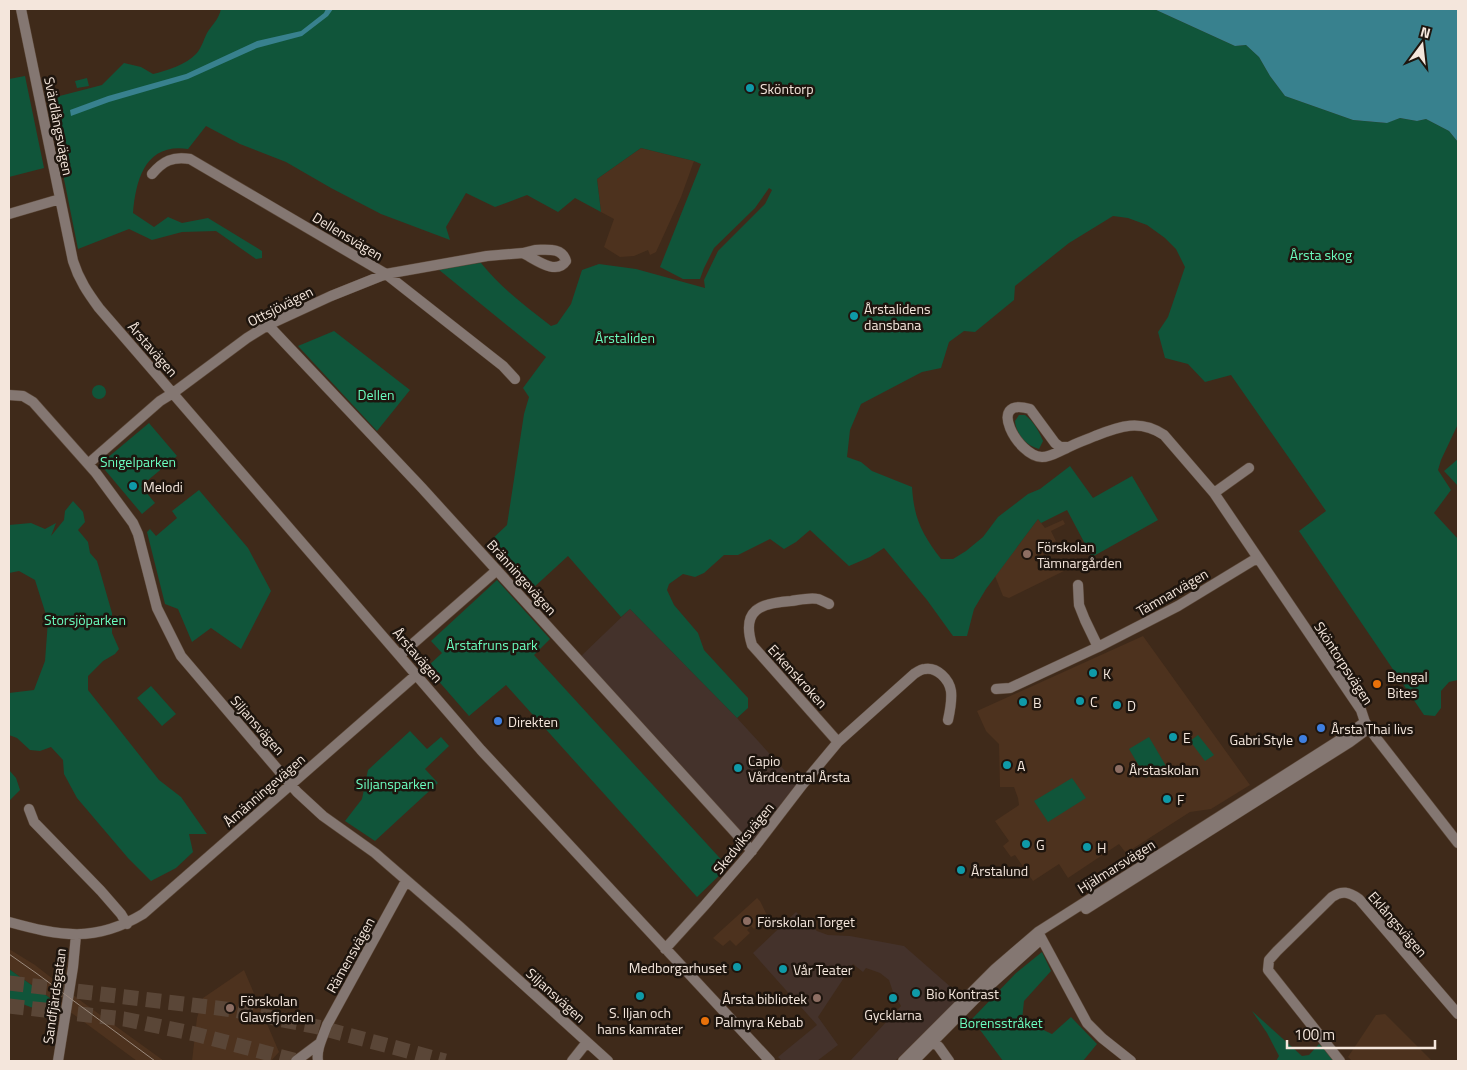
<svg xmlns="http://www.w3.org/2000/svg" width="1467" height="1070" font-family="'Titillium Web',sans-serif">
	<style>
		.commercial { fill: #44322b }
		.built { fill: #4d321e }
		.green { fill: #10553a }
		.water { fill: #38818e }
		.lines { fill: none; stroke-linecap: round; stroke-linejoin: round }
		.highway-tunnel { stroke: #5a4637; stroke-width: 15; stroke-dasharray: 15 8; stroke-linecap: butt }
		.minor-casing { stroke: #5c4839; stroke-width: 11 }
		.minor { stroke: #847772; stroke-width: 10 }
		.tram { stroke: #9c8b7e; stroke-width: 1 }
		.culture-dot { fill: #0f9aa8; stroke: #1e150e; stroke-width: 2 }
		.education-dot { fill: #8d6e63; stroke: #1e150e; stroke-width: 2 }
		.food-dot { fill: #e8710a; stroke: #1e150e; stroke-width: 2 }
		.shop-dot { fill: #3f7fe0; stroke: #1e150e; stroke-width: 2 }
		.labels { text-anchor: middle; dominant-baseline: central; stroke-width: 5; stroke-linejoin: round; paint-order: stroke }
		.poi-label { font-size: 14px; fill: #f4e6dc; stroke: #1e150e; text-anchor: start }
		.street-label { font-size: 14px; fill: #f4e6dc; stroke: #1e150e }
		.park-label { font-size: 14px; fill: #6bfdbf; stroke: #1e150e }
	</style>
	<rect width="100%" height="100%" fill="#3f2a1a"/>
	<path class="commercial" d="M630,609l107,109 63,69 -47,62 -175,-190z
		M796,912l21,19 11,4 22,1 54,10 57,50 -66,65h-45l51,-55 -8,-14 -4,-12 -9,-7 -14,-5 -3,4 -10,-8 -35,53 20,28 -21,16h-35l-4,-4 39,-32 -64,-72z"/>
	<path class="built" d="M641,148l53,13 -13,36 -25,55 -6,3 -2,-5 -14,6 -14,1 -16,-10 10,-28 -13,-7 -4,-33z
		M1038,519l7,9 18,-8 2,4 -14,7 5,10 -15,8 7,14 10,-4 6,12 -55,27 -6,-2 -8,-20z
		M1143,636l107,149 -39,24 -21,3 -64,41 -7,-9 -51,34 -9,-14 -26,17 -18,-26 -4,2 -8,-11 6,-5 -14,-20 24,-16 -1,-7 -4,-11h-14l-1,-43 -13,-13 -9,-20z
		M757,898l3,3 8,16 -14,12 -3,-3 -4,4 3,3 -14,13 -6,-6 -7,6 -10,-8z
		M9,949l26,16 46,36 83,60h-27l-57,-42 -71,-50z
		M244,970l35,82 -8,9h-79l5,-43 6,-20z
		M1385,1014l47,47h-80l-4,-4 28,-42z"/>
	<path class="green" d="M221,9h933l81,37 11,-1 13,12 11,19 15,20 68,24 33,3 14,-5 17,3 9,-2 23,12 9,11v282l-17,36 -3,10 13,20 -17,23 24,26v141l-9,2 -8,9v17l-6,8 -11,-1 -125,-184 27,-20 -95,-136 -26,7 -17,-18 -23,-6 -7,-26 10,-15 17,-50 -9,-18 -11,-11 -18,-13 -19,-7 -15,-2 -44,27 -54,43 -1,14 -39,32 -11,-1 -15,11 -8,26 -19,4 -61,32 -11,26 -3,27 14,5 11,9 40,16c2,32 10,47 29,72h12l13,-8 17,-14 15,-20 30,-23 12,-5 30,-23 23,32 39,-22 26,44 -66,37 -25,-47 -26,13 -3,-4 -52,70 -12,20 -7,27h-14l-26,-36 -43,-52 -14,9 -21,9 -39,-36 -14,12 -12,7 -14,-10 -32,16h-14l-20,18 -9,4 -12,-3 -14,10 -2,6 7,15 24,28 6,17 44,48v10l-11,10 -107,-109 -9,8 -53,-61 -36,33 -43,-47 18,-17 17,-111 5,-17 -6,-9 23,-31 -108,-88 25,-5 18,-1c20,25 44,43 70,63l6,-2 14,-20 11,-34 17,-6 37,5 69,19 -1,-8 14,-29 47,-47 7,-14 -3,-2 -14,20 -41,40 -10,20 -4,11h-17l-23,-12 41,-103 -7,-3 -53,-13 -44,31 4,33 -26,-14 -17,14 -31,-17 -32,12 -29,-14 -20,34 4,13 -69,-26 -50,-26 -45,-26 -46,-18 -34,-18 -18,23c-42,-6 -52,29 -55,64l21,14 14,-10 14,6 26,-5 54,33v7l-6,1 -40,-28 -34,1 -30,8 -23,-11 -51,20 -30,-150 54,-14 22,-22 17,4 12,7c13,-3 34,-10 43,-20 5,-5 8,-15 11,-21 5,-8 12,-14 14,-24z
		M25,76l19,92 -35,9v-98z
		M87,78l2,8 -12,2 -2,-7z
		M334,331l76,59 -33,41 -79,-85z
		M92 392a7 7 0 1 1 14 0a7 7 0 1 1-14 0Z
		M1019,415h6c9,7 14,16 18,26l-4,8c-13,-3 -23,-15 -24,-28z
		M149,423l28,33 -36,30 14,17 -13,11 -42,-50z
		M1458,459v27l-14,-15z
		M199,490l49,58 23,43 -30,58 -30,-21 -19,14 -14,-33 -13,-5 -18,-72 3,-3 6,7 21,-18 -5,-7z
		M73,501l10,11 2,10 -7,8 10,12 2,11 7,8 15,52v20l7,16 -4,5 -12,7 -15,15v14l71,90 22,17 26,37h-18l4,18 -17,16 -25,13 -23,-23 -51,-60 -13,-24 -1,-14 -12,-13 -11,4 -10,-1 -13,-12 -8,-3v-42l25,-3 11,-29 3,-40 -13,-41 -16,-9 -10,2v-48l22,-2 14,6 11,-6 -5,13 13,-16 1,-9z
		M497,580l53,59 -16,16 194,212 -31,30 -191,-212 -37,31 -41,-47v-3l14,-13 -11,-12z
		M151,686l25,28 -14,12 -25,-28z
		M410,731l17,18 14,-12 8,9 -24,23 13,14 -63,58 -30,-20 17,-22 6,-29z
		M1198,735l16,20 -9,6 -15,-20z
		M1149,737l17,29 -20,12 -17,-29z
		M9,770l7,8 4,12 -11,11z
		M1072,778l14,20 -38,24 -14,-21z
		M1042,952l9,19 -27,30 -2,19 30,14 19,-17 26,27 -14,17h-80l-31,-42 44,-46z
		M9,969l48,34 -3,9h-10l-35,-13z
		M1252,1011l50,45 7,-1 10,-11 15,14 -2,3h-56l3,-5 -12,-23z"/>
	<path class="water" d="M326,9h7l-5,7 -26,20 -45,12 -69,31 -79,23 -38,14 -1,-6 38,-14 78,-22 71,-33 44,-10 23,-18z
		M1154,9h304v133l-9,-11 -23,-12 -9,2 -17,-3 -13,5 -34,-3 -68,-24 -15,-20 -11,-19 -13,-12 -11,1z"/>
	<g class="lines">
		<path class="highway-tunnel" d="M9,983l225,27 84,17 127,34
			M9,1006l115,13 71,15 102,27"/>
		<defs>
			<path id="minor" d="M21,9l52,252c6,19 15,32 26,47l382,442 289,311
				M152,174c11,-13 21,-18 38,-15l196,115 117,92 12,13
				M9,214l51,-15
				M535,250c12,0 27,-3 31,11 -10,15 -31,-2 -43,-8z
				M268,325l154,163 330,363
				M9,395l14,1 10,6 63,71 37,50 5,11 19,74 24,48 116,136 26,24 52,37 84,73 149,135
				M1068,447h-8l-5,-4 -25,-34c-45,-13 -12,48 12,48 9,0 17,-6 25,-9 9,-5 19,-8 28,-12 25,-10 45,-17 69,-1l50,58 147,217 4,12 12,17 81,104
				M88,464l72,-63 13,-8 74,-55 21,-13 63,-29 55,-22 101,-18 36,-3
				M1214,493l35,-25
				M1078,585l1,20 6,15 13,27
				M829,604c-4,-2 -8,-4 -11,-5 -8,-2 -19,1 -27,2 -31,2 -50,9 -39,44l86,97
				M400,655l97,-85
				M996,689l14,-1 88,-41 80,-41 79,-48
				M29,809l5,13 67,69 20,23 6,10
				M1086,909l264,-167 19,-14
				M9,922c51,14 86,21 134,-8l273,-239
				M1038,932l49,91 15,15 29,23
				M665,949l40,-44 45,-52 53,-69 35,-42 76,-68c3,-2 7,-5 11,-5 12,-2 24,10 26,22 1,9 -1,20 -3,29
				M929,1037l10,10 10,14
				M58,1061l15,-94 3,-32
				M296,1061l24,-18
				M318,1061c-2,-12 5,-24 9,-36l79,-144
				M572,1061l15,-19
				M903,1061l92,-92 43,-37 308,-196 19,-14
				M914,1061l65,-66 60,-54
				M1340,1061l-72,-91 1,-10 8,-9 55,-54c10,-7 17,-5 27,2l99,115"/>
		</defs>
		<use href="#minor" class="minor-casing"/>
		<use href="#minor" class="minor"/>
		<path class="tram" d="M9,954l27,19 119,88"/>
	</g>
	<g class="culture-dot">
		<circle cx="750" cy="88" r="5"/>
		<circle cx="854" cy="316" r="5"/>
		<circle cx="133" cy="486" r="5"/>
		<circle cx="1093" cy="673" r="5"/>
		<circle cx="1080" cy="701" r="5"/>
		<circle cx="1023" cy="702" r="5"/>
		<circle cx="1117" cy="705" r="5"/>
		<circle cx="1173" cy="737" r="5"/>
		<circle cx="1007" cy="765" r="5"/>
		<circle cx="738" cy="768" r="5"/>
		<circle cx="1167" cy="799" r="5"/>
		<circle cx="1026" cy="844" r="5"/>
		<circle cx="1087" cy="847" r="5"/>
		<circle cx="961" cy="870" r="5"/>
		<circle cx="737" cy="967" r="5"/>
		<circle cx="783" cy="969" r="5"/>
		<circle cx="916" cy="993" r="5"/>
		<circle cx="640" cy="996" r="5"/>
		<circle cx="893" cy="998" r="5"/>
	</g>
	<g class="education-dot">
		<circle cx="1027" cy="554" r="5"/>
		<circle cx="1119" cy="769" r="5"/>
		<circle cx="747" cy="921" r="5"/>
		<circle cx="817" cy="998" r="5"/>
		<circle cx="230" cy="1008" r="5"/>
	</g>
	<g class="food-dot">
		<circle cx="1377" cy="684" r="5"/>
		<circle cx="705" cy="1021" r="5"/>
	</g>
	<g class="shop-dot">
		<circle cx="498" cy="721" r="5"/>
		<circle cx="1321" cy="728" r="5"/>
		<circle cx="1303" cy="739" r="5"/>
	</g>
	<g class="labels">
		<g class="poi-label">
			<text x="760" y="88">Sköntorp</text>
			<text x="864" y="308">Årstalidens<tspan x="864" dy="16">dansbana</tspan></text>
			<text x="143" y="486">Melodi</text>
			<text x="1037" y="546">Förskolan<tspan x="1037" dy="16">Tämnargården</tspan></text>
			<text x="1103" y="673">K</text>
			<text x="1387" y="676">Bengal<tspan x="1387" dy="16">Bites</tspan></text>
			<text x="1090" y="701">C</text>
			<text x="1033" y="702">B</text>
			<text x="1127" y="705">D</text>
			<text x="508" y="721">Direkten</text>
			<text x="1331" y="728">Årsta Thai livs</text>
			<text x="1183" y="737">E</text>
			<text x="1293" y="739" text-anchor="end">Gabri Style</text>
			<text x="748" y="760">Capio<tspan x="748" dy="16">Vårdcentral Årsta</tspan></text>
			<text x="1017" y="765">A</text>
			<text x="1129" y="769">Årstaskolan</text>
			<text x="1177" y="799">F</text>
			<text x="1036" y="844">G</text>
			<text x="1097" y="847">H</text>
			<text x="971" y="870">Årstalund</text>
			<text x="757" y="921">Förskolan Torget</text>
			<text x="727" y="967" text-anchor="end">Medborgarhuset</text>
			<text x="793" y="969">Vår Teater</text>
			<text x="926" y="993">Bio Kontrast</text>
			<text x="807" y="998" text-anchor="end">Årsta bibliotek</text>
			<text x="240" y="1000">Förskolan<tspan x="240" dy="16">Glavsfjorden</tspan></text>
			<text x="640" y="1012" text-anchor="middle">S. Iljan och<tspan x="640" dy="16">hans kamrater</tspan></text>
			<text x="893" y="1014" text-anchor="middle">Gycklarna</text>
			<text x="715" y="1021">Palmyra Kebab</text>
		</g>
		<g class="street-label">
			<text transform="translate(59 126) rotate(79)">Svärdlångsvägen</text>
			<text transform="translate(348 236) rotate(31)">Dellensvägen</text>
			<text transform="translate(280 306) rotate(-27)">Ottsjövägen</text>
			<text transform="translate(153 349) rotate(49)">Årstavägen</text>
			<text transform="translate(522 577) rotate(48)">Bränningevägen</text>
			<text transform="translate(1172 592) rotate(-30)">Tämnarvägen</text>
			<text transform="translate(418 655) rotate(49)">Årstavägen</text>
			<text transform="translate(1344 663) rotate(57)">Sköntorpsvägen</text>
			<text transform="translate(798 676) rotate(48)">Erkenskroken</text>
			<text transform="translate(258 725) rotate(49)">Siljansvägen</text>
			<text transform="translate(264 790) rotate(-41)">Åmänningevägen</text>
			<text transform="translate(743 838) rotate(-51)">Skedviksvägen</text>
			<text transform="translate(1116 866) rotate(-32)">Hjälmarsvägen</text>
			<text transform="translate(1398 924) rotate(49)">Eklångsvägen</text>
			<text transform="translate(350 955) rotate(-61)">Rämensvägen</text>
			<text transform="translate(556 995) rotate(42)">Siljansvägen</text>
			<text transform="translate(54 996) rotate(-82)">Sandfjärdsgatan</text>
		</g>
		<g class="park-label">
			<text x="1321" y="254">Årsta skog</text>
			<text x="625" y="337">Årstaliden</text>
			<text x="376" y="394">Dellen</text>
			<text x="138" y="461">Snigelparken</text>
			<text x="85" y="619">Storsjöparken</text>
			<text x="492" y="644">Årstafruns park</text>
			<text x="395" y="783">Siljansparken</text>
			<text x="1001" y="1022">Borensstråket</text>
		</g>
	</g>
	<rect width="1467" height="1070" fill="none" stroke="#f4e6dc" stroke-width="20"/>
	<g transform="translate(1422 45) rotate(15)" stroke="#1e150e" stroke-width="4" paint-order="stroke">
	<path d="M0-4L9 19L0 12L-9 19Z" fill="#f4e6dc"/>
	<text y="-8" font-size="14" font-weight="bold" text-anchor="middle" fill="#f4e6dc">N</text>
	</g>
	<path d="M1287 1040v8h148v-8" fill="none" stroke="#f4e6dc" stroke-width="2.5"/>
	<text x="1294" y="1040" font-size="15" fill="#f4e6dc" stroke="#1e150e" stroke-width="4" paint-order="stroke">100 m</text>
</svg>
